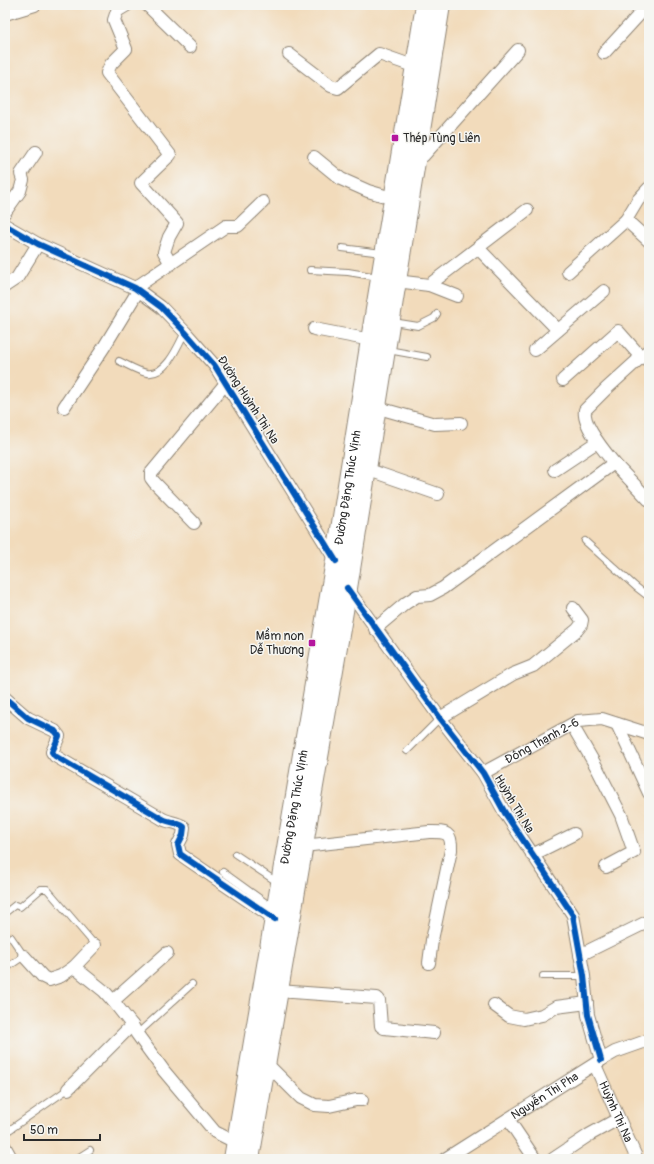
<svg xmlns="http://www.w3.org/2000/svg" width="654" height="1164" font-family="Pangolin,sans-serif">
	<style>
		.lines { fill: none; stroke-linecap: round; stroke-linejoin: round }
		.lane-casing { stroke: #8e8373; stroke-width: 8 }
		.street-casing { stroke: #8e8373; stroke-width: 14 }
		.primary-casing { stroke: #8e8373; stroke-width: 22 }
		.lane { stroke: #fff; stroke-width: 6 }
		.street { stroke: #fff; stroke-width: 12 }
		.primary { stroke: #fff; stroke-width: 20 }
		.cycleway-casing { stroke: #f6f6f2; stroke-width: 8 }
		.cycleway { stroke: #0057b8; stroke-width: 6 }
		.poi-dot { fill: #b5179e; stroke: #f6f6f2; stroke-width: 1.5 }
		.labels { text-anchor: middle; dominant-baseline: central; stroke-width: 3; stroke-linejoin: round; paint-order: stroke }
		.poi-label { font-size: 12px; fill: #2b2b2b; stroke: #f6f6f2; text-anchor: start }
		.street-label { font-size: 12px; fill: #2b2b2b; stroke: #f6f6f2 }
	</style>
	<rect width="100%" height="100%" fill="#f6f6f2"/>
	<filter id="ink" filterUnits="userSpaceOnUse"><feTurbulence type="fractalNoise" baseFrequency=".025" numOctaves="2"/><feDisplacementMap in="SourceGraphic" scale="8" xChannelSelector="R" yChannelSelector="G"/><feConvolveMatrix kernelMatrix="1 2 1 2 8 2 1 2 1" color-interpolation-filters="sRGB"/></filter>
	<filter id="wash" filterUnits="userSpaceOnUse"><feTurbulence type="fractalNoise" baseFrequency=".012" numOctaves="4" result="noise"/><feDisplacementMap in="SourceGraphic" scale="16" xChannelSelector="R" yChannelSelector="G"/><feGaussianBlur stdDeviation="0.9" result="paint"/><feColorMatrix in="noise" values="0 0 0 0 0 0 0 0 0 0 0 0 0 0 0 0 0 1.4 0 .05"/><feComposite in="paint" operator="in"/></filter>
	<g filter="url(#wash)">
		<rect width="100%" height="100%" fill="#f2dbbb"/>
	</g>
	<g filter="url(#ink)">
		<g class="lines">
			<defs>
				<path id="lane" d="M342,248l40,5
					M310,270l38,2 30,5
					M393,322l25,4 16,-8 3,-4
					M388,350l39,7
					M119,361c9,4 18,10 28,12 19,3 31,-27 38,-41
					M585,541l51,46 13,10
					M407,751l33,-33
					M235,854l42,28
					M223,872l50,36
					M5,913l10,-8 5,2 21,-18h6l48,56
					M5,969l19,-13 -13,-19
					M543,976h41
					M137,1034l55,-50
					M5,1133l63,-44
					M5,1141l10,18
					M76,1159l14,-9"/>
				<g id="street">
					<path d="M127,5l-10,6 -3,9 12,29 -15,15 -4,9 63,82 -29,28 36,40 -8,14 -5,15 7,12"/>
					<path d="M147,5l43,42"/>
					<path d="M5,14l30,-9"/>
					<path d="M604,53l44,-48"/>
					<path d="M289,54l42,32 7,2 41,-34 37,13"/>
					<path d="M417,156h6l95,-106"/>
					<path d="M314,157l27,22 27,12 27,8"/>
					<path d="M649,188l-11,12 -12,20 23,21"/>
					<path d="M5,212l15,-21 3,-11 -2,-6 15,-22"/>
					<path d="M5,225l33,19 97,44 26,19 24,25 30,34 121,195"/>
					<path d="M478,248l80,82"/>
					<path d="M568,272l58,-52"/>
					<path d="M396,281l33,4 98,-75"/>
					<path d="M429,285l28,11"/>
					<path d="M5,286l12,-8 21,-34"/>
					<path d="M135,288l91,-62h12l25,-24"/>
					<path d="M314,329l57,11"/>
					<path d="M535,350l69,-59"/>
					<path d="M563,380l55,-49 23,26"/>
					<path d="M64,407l40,-60 34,-56"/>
					<path d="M375,407l60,17 26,-1"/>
					<path d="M614,463c-9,-11 -32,-38 -29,-53l21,-21 43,-39"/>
					<path d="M366,469l72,25"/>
					<path d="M555,470l42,-28"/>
					<path d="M194,523l-40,-41 -3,-4v-5l75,-90"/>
					<path d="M347,588l93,130 43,55 22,40 68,102 11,61 4,39 13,45"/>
					<path d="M375,629l31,-26 11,-7 13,-1 13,-7 171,-125 35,37"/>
					<path d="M5,698l23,20 27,13 4,5 -7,16 3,4 106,62c7,5 15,3 23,9l-1,8 -5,10 2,9 7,5 88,60"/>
					<path d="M440,718l73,-44 20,-8 44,-36 4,-5 1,-5 -9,-12"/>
					<path d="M617,724l32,69"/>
					<path d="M572,725l25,43 24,47 13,37 -28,15"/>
					<path id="s1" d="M483,773l95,-52 24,-2 47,15"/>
					<path d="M303,846l126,-14c16,0 23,-1 22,18l-19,90 -3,23"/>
					<path d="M532,855l42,-21"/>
					<path d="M580,955l69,-34"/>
					<path d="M24,956l19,21 6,3 12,-4 13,-9 30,24 9,10 19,24 5,9 27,37 51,61 22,11"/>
					<path d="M74,967l21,-22"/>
					<path d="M278,991l99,7 2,2 2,26 3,2 50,5"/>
					<path d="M113,1001l54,-48"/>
					<path d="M494,1005l15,11 15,3 18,-4 14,-8 31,-4"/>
					<path id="s2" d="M595,1065l42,94"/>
					<path d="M265,1068l7,1 29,29 14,7 14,1 27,-6h6"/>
					<path d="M68,1089l64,-64"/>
					<path d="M508,1119l27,40"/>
					<path id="s3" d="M445,1159l156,-99 14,-8 34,-12"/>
					<path d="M553,1159l36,-24 29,-16"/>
				</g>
				<g id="primary">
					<path id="s4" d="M234,1159l102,-598 35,-221 55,-335"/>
					<path d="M249,1159l98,-571 93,-583"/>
				</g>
			</defs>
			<use href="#lane" class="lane-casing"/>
			<use href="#street" class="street-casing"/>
			<use href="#primary" class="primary-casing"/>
			<use href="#lane" class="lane"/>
			<use href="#street" class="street"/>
			<use href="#primary" class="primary"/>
			<defs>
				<path id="cycleway" d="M5,225l33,19 97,44 26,19 24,25 30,34 121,195
					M347,588l93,130 43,55 22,40 68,102 11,61 4,39 13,45
					M5,698l23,20 27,13 4,5 -7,16 3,4 106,62c7,5 15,3 23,9l-1,8 -5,10 2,9 7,5 88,60"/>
			</defs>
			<use href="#cycleway" class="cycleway-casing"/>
			<use href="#cycleway" class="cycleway"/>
		</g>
	</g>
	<g class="poi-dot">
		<rect x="391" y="134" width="8" height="8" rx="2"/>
		<rect x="308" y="639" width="8" height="8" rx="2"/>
	</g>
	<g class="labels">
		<g class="poi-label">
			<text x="403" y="138">Thép Tùng Liên</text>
			<text x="304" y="636" text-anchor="end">Mầm non<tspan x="304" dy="14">Dễ Thương</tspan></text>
		</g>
		<g class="street-label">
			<text transform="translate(248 400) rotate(57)">Đường Huỳnh Thị Na</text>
			<text stroke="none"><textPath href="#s4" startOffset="681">Đường Đặng Thúc Vịnh</textPath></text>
			<text stroke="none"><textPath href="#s1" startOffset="67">Đông Thạnh 2-6</textPath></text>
			<text transform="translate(514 804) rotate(59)">Huỳnh Thị Na</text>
			<text stroke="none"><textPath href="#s4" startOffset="357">Đường Đặng Thúc Vịnh</textPath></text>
			<text stroke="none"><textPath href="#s3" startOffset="118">Nguyễn Thị Pha</textPath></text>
			<text stroke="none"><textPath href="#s2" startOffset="51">Huỳnh Thị Na</textPath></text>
		</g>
	</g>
	<rect width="654" height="1164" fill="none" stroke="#f6f6f2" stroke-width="20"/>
	<path d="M24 1134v6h76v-6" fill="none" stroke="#2b2b2b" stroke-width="2"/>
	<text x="30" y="1134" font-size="12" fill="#2b2b2b" stroke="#f6f6f2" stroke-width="3" paint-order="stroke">50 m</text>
</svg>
